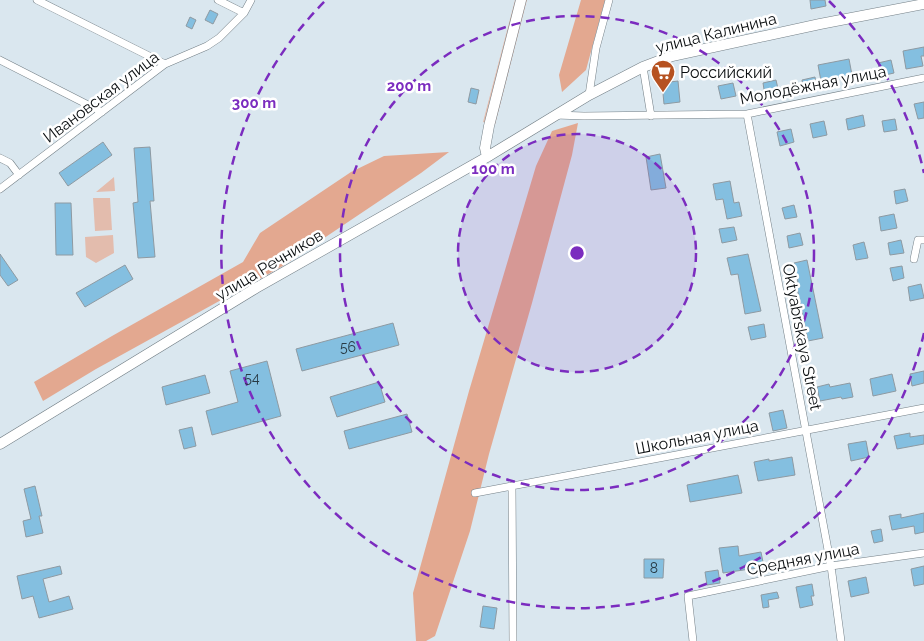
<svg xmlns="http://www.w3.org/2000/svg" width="924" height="641" font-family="Raleway,sans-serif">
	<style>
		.green { fill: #e3bcad }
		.forest { fill: #e3a890 }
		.building { fill: #84bfe0; stroke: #8e9aa2 }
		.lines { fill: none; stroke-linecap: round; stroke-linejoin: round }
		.street-casing { stroke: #737f86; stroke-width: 8 }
		.secondary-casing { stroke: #737f86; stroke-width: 11 }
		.street { stroke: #fff; stroke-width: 7 }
		.secondary { stroke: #fff; stroke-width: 10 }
		.ring { fill: none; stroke: #7b2cbf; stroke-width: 2.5; stroke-dasharray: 9 6 }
		.labels { text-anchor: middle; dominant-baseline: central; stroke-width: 5; stroke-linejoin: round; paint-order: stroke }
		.number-label { font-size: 14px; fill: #283a44 }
		.street-label { font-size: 16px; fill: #0a0e10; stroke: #fff }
		.poi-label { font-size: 16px; fill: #0a0e10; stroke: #fff; text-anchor: start }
		.centre { fill: #7b2cbf; stroke: #fff; stroke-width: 2.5 }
		.ring-label { font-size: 15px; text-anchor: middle; font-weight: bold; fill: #7b2cbf; stroke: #fff; stroke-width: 5; stroke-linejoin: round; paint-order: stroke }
	</style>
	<rect width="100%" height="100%" fill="#dae7ef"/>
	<path class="green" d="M515,0h2l-31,123 -3,-1z
		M525,0h2l-32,125h-2z
		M114,177l1,14 -19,1z
		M93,198h17l2,32 -17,1z
		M113,235l1,18 -18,10 -10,-6 -1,-20z"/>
	<path class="forest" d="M581,0h24l-19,70 -24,22 -3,-17z
		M578,123l-6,32 -40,148 -43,151 -19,77 -35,105 -9,5h-10l-3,-48 56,-202 67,-225 16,-35z
		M449,152l-28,21 -140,94 -185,102 -53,32 -9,-19 78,-46 131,-74 17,-29 91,-61 33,-16z"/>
	<path class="building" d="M810,0h15l1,6 -15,3z
		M210,10l8,4 -5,10 -8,-4z
		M190,17l6,3 -4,9 -6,-3z
		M924,47v9h-3l2,10 -17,3 -3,-18z
		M849,59l3,16 -31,6 -3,-16z
		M891,60l3,13 -13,3 -3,-13z
		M815,77l2,13 -13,2 -2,-12z
		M776,80l3,13 -14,3 -2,-13z
		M678,81l2,21 -16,2 -2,-21z
		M733,83l3,13 -15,3 -3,-13z
		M471,88l8,2 -3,14 -8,-2z
		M924,102v16l-6,1 -4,-15z
		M863,115l2,11 -17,4 -2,-11z
		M895,119l2,11 -13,2 -2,-11z
		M824,121l3,14 -14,3 -3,-14z
		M791,129l3,13 -14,4 -3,-14z
		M103,142l9,13 -44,31 -9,-13z
		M150,147l4,54h-4l5,56 -17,1 -5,-55 5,-1 -4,-54z
		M660,154l6,34 -15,2 -5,-33z
		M730,181l4,22 5,-1 3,14 -15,3 -4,-20 -7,1 -3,-16z
		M905,189l3,12 -12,3 -2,-13z
		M55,203h16l2,52h-17z
		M794,205l3,12 -12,2 -3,-11z
		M894,214l3,14 -16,3 -2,-14z
		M734,227l3,13 -15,3 -3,-14z
		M800,233l3,12 -14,3 -2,-12z
		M901,240l3,13 -14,2 -2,-12z
		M864,242l4,16 -12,2 -3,-15z
		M0,254l18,26 -10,6 -8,-11z
		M748,254l13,57 -16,3 -7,-40 -7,1 -4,-17z
		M807,260l16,78 -15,3 -12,-58 2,-1 -4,-19z
		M125,265l8,14 -48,28 -9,-14z
		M902,266l2,12 -11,3 -3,-13z
		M921,284l3,14 -14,3 -2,-14z
		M393,323l6,22 -97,26 -6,-22z
		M764,324l2,13 -15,3 -3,-13z
		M267,361l14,55 -69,19 -6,-24 32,-9 -8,-31z
		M924,371v12l-12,3 -2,-12z
		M892,374l4,17 -23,5 -3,-17z
		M205,375l5,18 -44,12 -4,-18z
		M379,382l6,20 -48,15 -7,-20z
		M850,383l3,14 -11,2 -1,-2 -21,4 -3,-14 12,-3 1,3z
		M783,410l4,18 -14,3 -4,-18z
		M407,414l5,18 -63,17 -5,-18z
		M192,427l4,19 -12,3 -5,-19z
		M910,433v4l14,-2v9l-27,5 -3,-13z
		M866,441l3,16 -18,4 -3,-17z
		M792,457l3,18 -37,6 -4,-19 15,-3v2z
		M738,475l4,18 -52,9 -3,-17z
		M35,486l7,30h-3l4,17 -17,4 -3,-16 8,-2 -7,-30z
		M924,513v19l-9,2 -1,-8 -22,4 -3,-14 12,-2v4z
		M881,529l2,12 -9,2 -3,-12z
		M738,546l1,10 22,-4 3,15 -41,6 -4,-25z
		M644,559h20l-1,19h-19z
		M60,566l2,8 -19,5 6,23 20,-6 4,13 -34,9 -6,-22 -11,3 -5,-23z
		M924,566v18l-10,2 -3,-17z
		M718,570l2,13 -13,2 -2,-13z
		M866,577l3,16 -18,4 -3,-16z
		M812,584l2,12h-3l2,9 -13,3 -4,-21z
		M777,592l2,6 -11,2 1,7 -6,1 -2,-13z
		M483,606l14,2 -3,21 -14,-2z"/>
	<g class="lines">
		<defs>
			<path id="street" d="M37,0l128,64
				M218,0l26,13
				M0,60l102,52
				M643,67l8,49
				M589,95l7,-47 13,-48
				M747,114l84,452 10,75
				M556,115l28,1 163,-2 177,-36
				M0,158l10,5 9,12
				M0,189l165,-125 42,-18 12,-8 25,-25 7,-13
				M914,259l4,-19h6
				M512,486l1,155
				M475,493l449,-85
				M693,641l-5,-45 143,-30 93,-13"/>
			<path id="secondary" d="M487,157l-2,-9 4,-22 32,-126
				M0,444l256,-156 231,-131 102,-62 54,-28 29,-11 148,-32 104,-20"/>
		</defs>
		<use href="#street" class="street-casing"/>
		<use href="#secondary" class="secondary-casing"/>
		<use href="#street" class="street"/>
		<use href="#secondary" class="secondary"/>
	</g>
	<circle cx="577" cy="253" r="119" fill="#7b2cbf" fill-opacity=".12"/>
	<g class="ring">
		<circle cx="577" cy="253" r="119"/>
		<circle cx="577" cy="253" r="237"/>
		<path d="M924 333A356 356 0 1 1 325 1M829 1A356 356 0 0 1 924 173"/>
	</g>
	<defs>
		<symbol id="supermarket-pin" viewBox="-11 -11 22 30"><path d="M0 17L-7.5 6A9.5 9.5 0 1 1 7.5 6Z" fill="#b65221" stroke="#fff"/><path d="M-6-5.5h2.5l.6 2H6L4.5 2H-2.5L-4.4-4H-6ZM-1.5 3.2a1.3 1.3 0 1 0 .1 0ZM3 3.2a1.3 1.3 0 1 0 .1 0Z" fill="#fff"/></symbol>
	</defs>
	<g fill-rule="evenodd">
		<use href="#supermarket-pin" x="649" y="58" width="28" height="38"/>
	</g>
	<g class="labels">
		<g class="number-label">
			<text x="348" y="347">56</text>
			<text x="252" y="378">54</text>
			<text x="654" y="568">8</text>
		</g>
		<g class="street-label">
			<text transform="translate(716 33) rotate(-14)">улица Калинина</text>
			<text transform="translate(813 85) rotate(-11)">Молодёжная улица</text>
			<text transform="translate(101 97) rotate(-37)">Ивановская улица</text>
			<text transform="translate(269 265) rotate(-31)">улица Речников</text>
			<text transform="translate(802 337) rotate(79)">Oktyabrskaya Street</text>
			<text transform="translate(697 437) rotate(-11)">Школьная улица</text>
			<text transform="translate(803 559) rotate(-11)">Средняя улица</text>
		</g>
		<g class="poi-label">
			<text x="680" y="72">Российский</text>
		</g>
	</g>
	<circle cx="577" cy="253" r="8" class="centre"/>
	<g class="ring-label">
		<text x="409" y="91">200 m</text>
		<text x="254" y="108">300 m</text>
		<text x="493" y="174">100 m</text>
	</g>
</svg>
